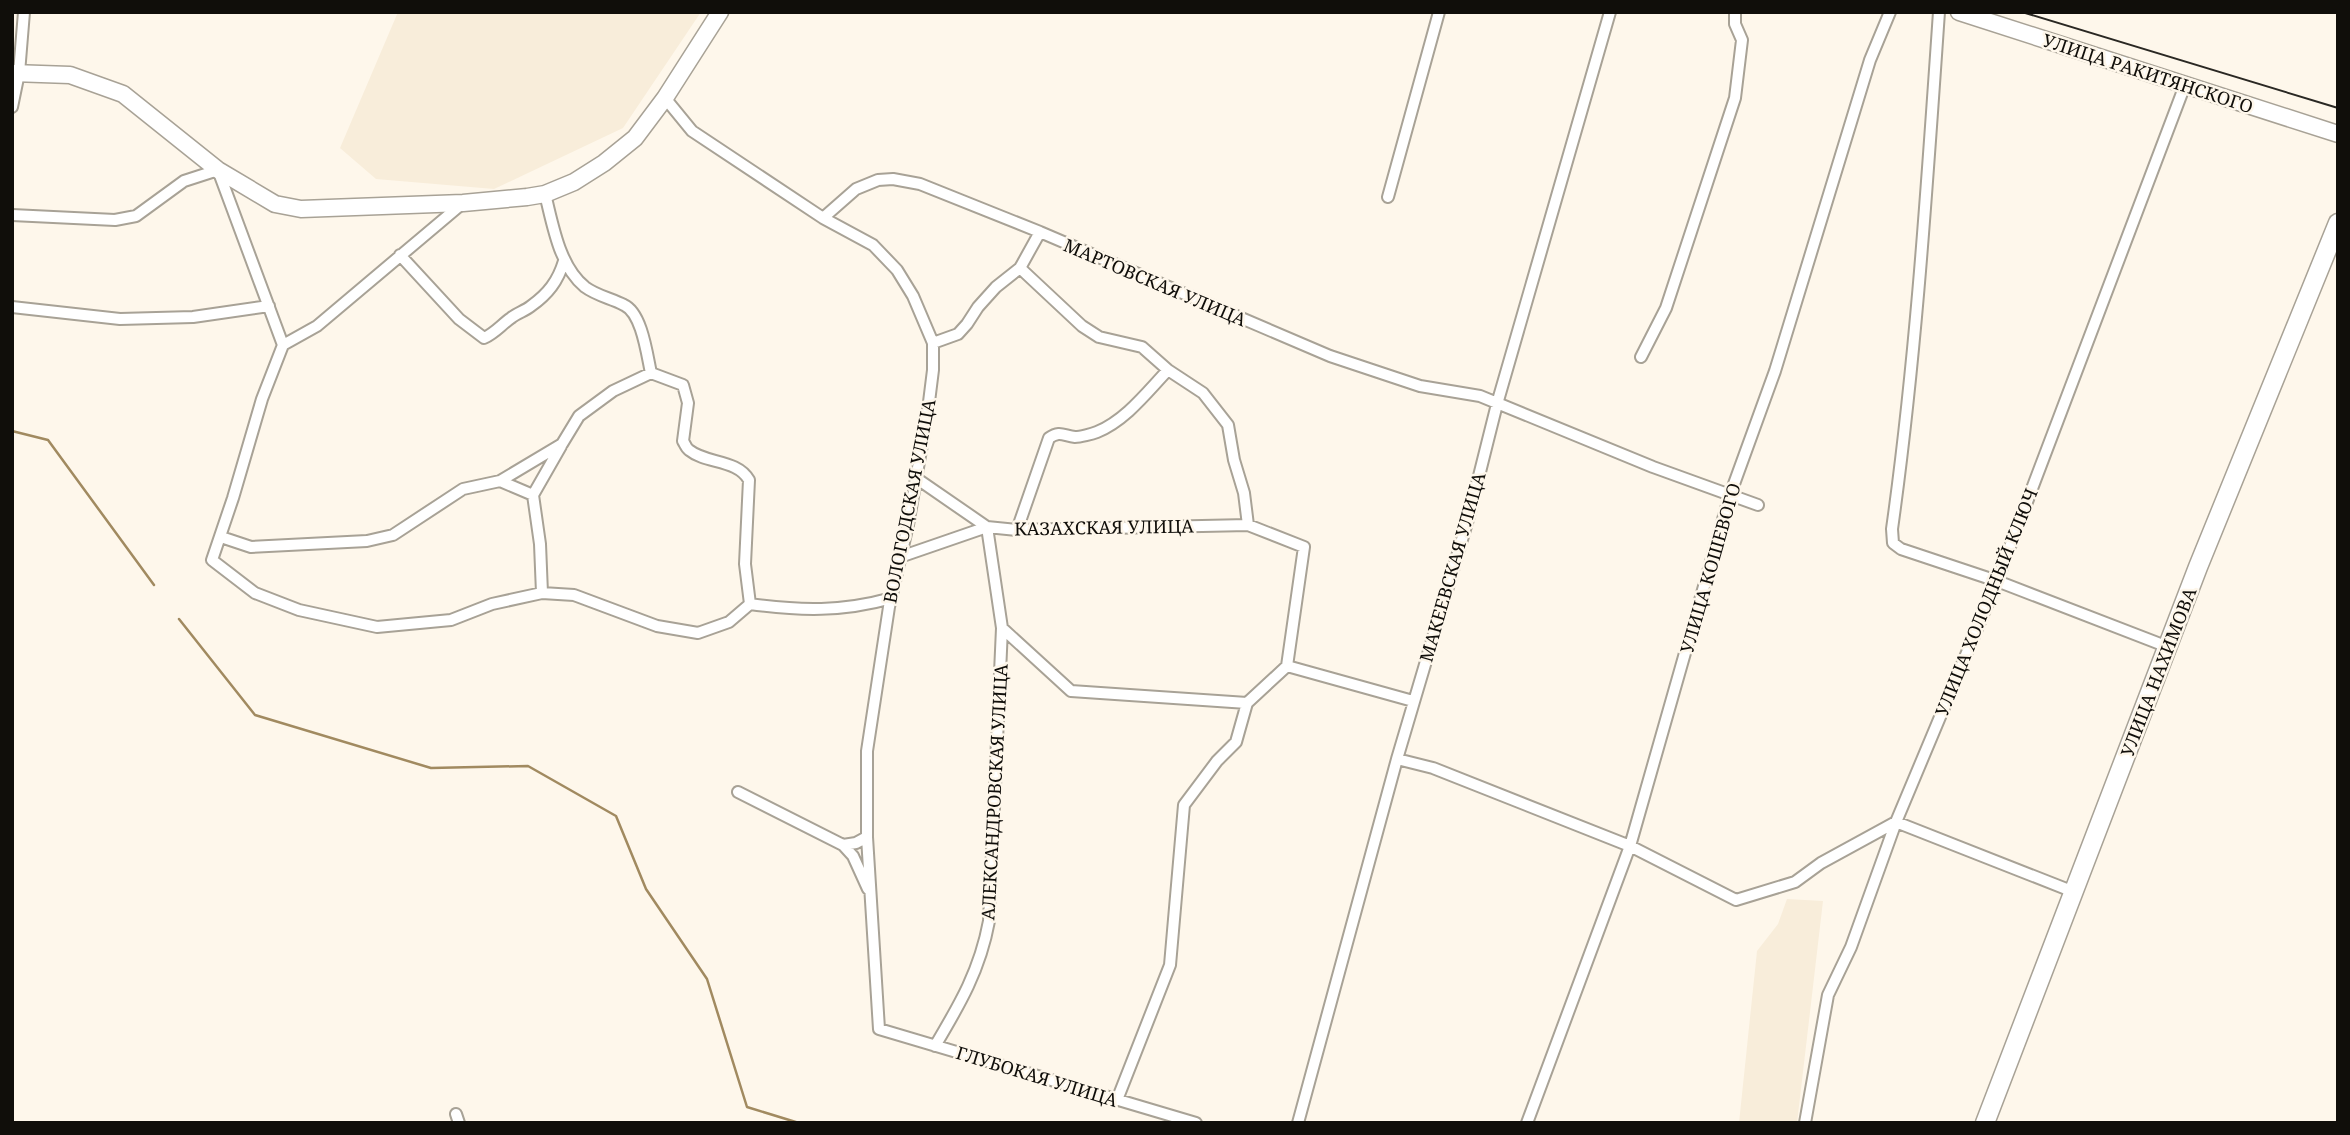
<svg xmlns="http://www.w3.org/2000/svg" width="2350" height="1135" font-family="'Noto Serif',serif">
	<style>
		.built { fill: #f8edda }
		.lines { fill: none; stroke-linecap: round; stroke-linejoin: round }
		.stream { stroke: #a18a60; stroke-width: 2.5 }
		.street-casing { stroke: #a8a296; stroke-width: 14 }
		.secondary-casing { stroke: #a8a296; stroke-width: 19 }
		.primary-casing { stroke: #a8a296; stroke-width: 21 }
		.street { stroke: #fff; stroke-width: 10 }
		.secondary { stroke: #fff; stroke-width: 16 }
		.primary { stroke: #fff; stroke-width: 18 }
		.tram { stroke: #2a2823; stroke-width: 2 }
		.labels { text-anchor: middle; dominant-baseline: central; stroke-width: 5; stroke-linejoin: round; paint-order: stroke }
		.street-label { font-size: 18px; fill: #100e0a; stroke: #fef7eb }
	</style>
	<rect width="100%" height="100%" fill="#fef7eb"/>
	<path class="built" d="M398,12h303l-78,116 -129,61 -118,-10 -36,-31z
		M1787,899l36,2 -26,222h-58l18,-172 21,-27z"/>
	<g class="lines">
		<path class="stream" d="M12,431l36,9 106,145
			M179,619l76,96 176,53 97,-2 88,50 30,73 61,90 40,128 52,16"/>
		<defs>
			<path id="street" d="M1939,12c-12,173 -23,346 -47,517l1,14 8,6 96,32 171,66
				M665,98l27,33 131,87 50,27 24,25 16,26 20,47v27l-5,40 -20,115 -19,82 -22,144v86l12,192 317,94
				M12,107l7,-34 5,-61
				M1388,197l51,-185
				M463,203l-146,123 -34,19 -21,54 -29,99 -21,62 43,33 44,17 78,17 74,-7 41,-16 50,-11 32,2 83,31 41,7 31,-11 21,-18c51,7 92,8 142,-6
				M12,215l103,5 21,-4 48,-35 34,-11 65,175
				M823,218l33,-29 22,-9 15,-1 27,5 120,48 290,124 90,30 60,10 173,71 105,38
				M400,255l59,64 25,19c11,-5 17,-13 27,-20 6,-5 14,-7 20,-12 17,-12 27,-25 33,-45
				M1020,268l62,58 17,11 43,10 26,23 35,23 25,32 6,35 10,33 4,32
				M12,307l108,12 73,-2 76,-11
				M933,343l25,-9 9,-10 11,-17 18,-20 24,-19 20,-36
				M1641,357l25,-49 69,-210 7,-58 -7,-16v-12
				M651,373l32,12 5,18 -5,38c2,3 3,7 6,9 17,14 48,9 60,30l-4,84 5,40
				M916,478l71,49 30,3 231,-5 56,22 -17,119 -40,37 -176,-12 -69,-63
				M500,481l33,14 7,49 2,49
				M533,495l28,-49
				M1017,530l32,-92c11,-8 15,-2 26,-1 5,0 17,-3 22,-5 29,-12 50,-40 71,-62
				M221,537l30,10 116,-6 26,-6 70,-46 37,-8 62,-37 17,-28 34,-25 38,-18c-4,-18 -9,-60 -27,-68 -13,-7 -27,-9 -39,-18 -26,-21 -32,-62 -40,-93
				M900,557l87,-30 15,101 -13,293c-9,49 -29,83 -54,125
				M1287,666l126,35
				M1397,759l36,9 197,78 106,54 59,-18 26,-19 75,-41 178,70
				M738,792l105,53 10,11 15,33
				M843,845l13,-2 11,-6
				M1117,1100l53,-135 14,-160 33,-44 19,-19 11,-39
				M456,1114l3,9
				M1298,1123l99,-364 72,-243 28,-112 113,-392
				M1527,1123l103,-277 100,-351 45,-124 95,-311 20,-48
				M1805,1123l23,-128 23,-48 45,-125 101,-241 188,-496"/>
			<path id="secondary" d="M1959,12l379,122
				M12,73l58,2 53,19 95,76 57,34 26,5 162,-6 64,-6 18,-3 29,-12 30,-19 31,-25 30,-40 55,-86"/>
			<path id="primary" d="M1985,1123l213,-556 140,-344"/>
		</defs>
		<use href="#street" class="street-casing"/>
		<use href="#secondary" class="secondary-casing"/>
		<use href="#primary" class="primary-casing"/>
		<use href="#street" class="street"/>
		<use href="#secondary" class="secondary"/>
		<use href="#primary" class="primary"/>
		<path class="tram" d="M2022,12l316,96"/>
	</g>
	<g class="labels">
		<g class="street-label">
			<text transform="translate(2148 73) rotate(18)">УЛИЦА РАКИТЯНСКОГО</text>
			<text transform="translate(1155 282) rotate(23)">МАРТОВСКАЯ УЛИЦА</text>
			<text transform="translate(909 501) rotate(-79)">ВОЛОГОДСКАЯ УЛИЦА</text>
			<text transform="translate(1104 527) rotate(-1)">КАЗАХСКАЯ УЛИЦА</text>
			<text transform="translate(1452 567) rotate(-74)">МАКЕЕВСКАЯ УЛИЦА</text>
			<text transform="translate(1710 568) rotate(-74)">УЛИЦА КОШЕВОГО</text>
			<text transform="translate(1986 602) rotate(-68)">УЛИЦА ХОЛОДНЫЙ КЛЮЧ</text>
			<text transform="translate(2158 672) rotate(-69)">УЛИЦА НАХИМОВА</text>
			<text transform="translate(994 792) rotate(-87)">АЛЕКСАНДРОВСКАЯ УЛИЦА</text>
			<text transform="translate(1037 1076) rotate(17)">ГЛУБОКАЯ УЛИЦА</text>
		</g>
	</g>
	<rect width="2350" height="1135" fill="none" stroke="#100e0a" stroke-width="28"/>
</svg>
